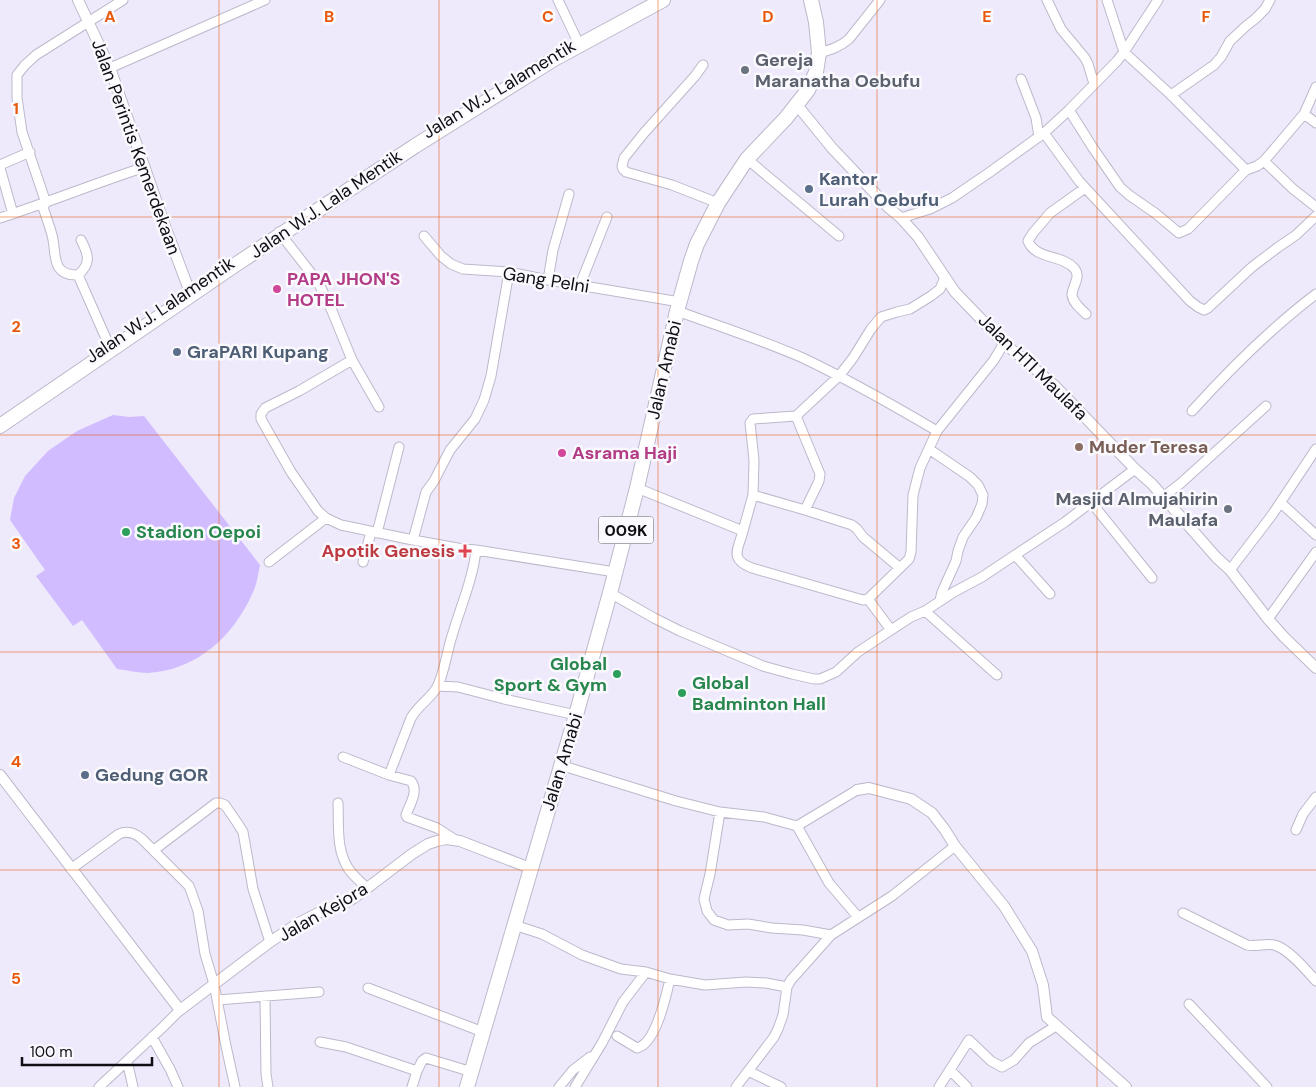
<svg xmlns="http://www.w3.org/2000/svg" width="1316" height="1087" font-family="'DM Sans',sans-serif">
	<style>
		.garden { fill: #d0bcfe }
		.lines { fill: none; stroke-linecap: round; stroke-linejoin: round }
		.minor-casing { stroke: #bdb8ca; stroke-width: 11 }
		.tertiary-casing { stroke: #bdb8ca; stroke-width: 12 }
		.primary-casing { stroke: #bdb8ca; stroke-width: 16 }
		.minor { stroke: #fff; stroke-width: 9 }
		.tertiary { stroke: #fff; stroke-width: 10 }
		.primary { stroke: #fff; stroke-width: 14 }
		.grid { fill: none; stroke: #e8590c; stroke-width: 1; stroke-opacity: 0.55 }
		.worship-dot { fill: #6b7280; stroke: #faf9fd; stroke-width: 2 }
		.service-dot { fill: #5c6f8a; stroke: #faf9fd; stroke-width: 2 }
		.hotel-dot { fill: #d1479c; stroke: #faf9fd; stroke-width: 2 }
		.education-dot { fill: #8d6e63; stroke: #faf9fd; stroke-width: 2 }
		.leisure-dot { fill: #2e9e5b; stroke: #faf9fd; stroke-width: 2 }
		.health-dot { fill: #e0444e; stroke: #faf9fd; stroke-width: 2 }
		.labels { text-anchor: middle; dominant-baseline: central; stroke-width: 5; stroke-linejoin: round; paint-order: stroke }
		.shield { fill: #faf9fd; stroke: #56545a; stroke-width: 1 }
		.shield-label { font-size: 16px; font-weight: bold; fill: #100e14 }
		.worship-label { font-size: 18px; font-weight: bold; fill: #5b616d; stroke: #faf9fd; text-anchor: start }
		.street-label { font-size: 18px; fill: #100e14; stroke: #faf9fd }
		.service-label { font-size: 18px; font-weight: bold; fill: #4e5e75; stroke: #faf9fd; text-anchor: start }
		.hotel-label { font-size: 18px; font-weight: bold; fill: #b23c85; stroke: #faf9fd; text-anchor: start }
		.education-label { font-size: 18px; font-weight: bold; fill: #785e54; stroke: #faf9fd; text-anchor: start }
		.leisure-label { font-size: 18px; font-weight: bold; fill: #27864d; stroke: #faf9fd; text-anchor: start }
		.health-label { font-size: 18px; font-weight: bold; fill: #be3a42; stroke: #faf9fd; text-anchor: end }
		.grid-label { font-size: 16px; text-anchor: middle; font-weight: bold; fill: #e8590c; stroke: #faf9fd; stroke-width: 5; stroke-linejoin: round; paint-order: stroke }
	</style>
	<rect width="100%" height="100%" fill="#efe9fc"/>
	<path class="garden" d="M113,415l16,2 15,-1 116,149c-2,9 -3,19 -7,27 -19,44 -56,78 -105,81 -10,0 -21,-3 -31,-4l-35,-49 -9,6 -37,-50 9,-6 -35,-50 4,-22 11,-22 23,-25 29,-20z"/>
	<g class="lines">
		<defs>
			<path id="minor" d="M558,0l20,42
				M1047,0l14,29 24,29 3,6 6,20
				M1107,0l17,52 47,43 75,75 11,-4 7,-5 40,-47 12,-27
				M819,53c11,-3 21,-6 30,-14l31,-39
				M703,65l-8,11 -51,57 -20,25 -2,8 1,3 3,3 46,13 46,18
				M110,68l155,-68
				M1021,79l15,39 3,19
				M1171,95l43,-30 7,-8 9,-16 16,-15 9,-7 10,-10 5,-9
				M1069,110l24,38 27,39 9,8 26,18 24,20 9,-4 58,-59
				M1304,114l12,9
				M1044,133l35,48 111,120 8,6 6,3 4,-2 44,-41 25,-19 19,-13 20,-19
				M747,159l92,77
				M1264,161l29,28 23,18
				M0,165l30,-13
				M0,168l13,46
				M1085,188l-35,25 -17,20 -5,8c8,19 33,13 46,27 8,9 -2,18 -2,27 1,8 9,14 14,19
				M46,203l-24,-71 -5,-34v-23l8,-10 11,-10 87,-55
				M42,204c3,10 7,20 10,31 5,18 -2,41 26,40
				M0,218c49,-16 96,-35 145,-51
				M901,218l29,-9 22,-11 38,-26 54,-39 25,-23 48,-49 7,-9 34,-52
				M279,232l39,50 14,29 20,49 27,47
				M424,236l17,20 10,8 12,5 46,3 39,8 132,22
				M81,240c8,15 10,24 -3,35l30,68 4,7
				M548,280l5,-30 16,-56
				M580,285l27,-68
				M677,311c42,15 85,29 126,47 46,22 90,47 134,73
				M352,360l-53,31 -34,17 -4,6v5l30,53 27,39 8,7 15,7 72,15 50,9 13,1c-3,29 -16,58 -24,86 -5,15 -7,34 -14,49 -5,12 -20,20 -27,33l-22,57
				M1192,411c38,-42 79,-83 124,-117
				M796,416l24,58 -1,7 -14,29
				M929,449l41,28 8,8 5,10 -1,9 -6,14 -13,19 -5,14 -2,10 -14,31 -2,8
				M637,488l106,43c-5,19 -14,28 9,37l111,32 5,-1 41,-40 2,-7 2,-57 7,-27 17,-37 57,-71 10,-17
				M753,495l52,15 47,15 5,4 6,8 37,31
				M1163,497l18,-14 85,-77
				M1091,502l61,76
				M1281,503l35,32
				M743,531l10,-36 1,-35 -4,-37 3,-4 43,-3 43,-40 14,-18 18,-29 10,-12 16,-5 13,-3 21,-13 9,-7 5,-12
				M377,533l22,-86
				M413,540l13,-48 8,-11 16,-31 25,-31 9,-19 7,-24 18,-104
				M476,550l139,22
				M1015,555l35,39
				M269,562l57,-44
				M363,562l8,-30
				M1230,570l42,-55 44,-66
				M610,593l44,25 26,13 83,35 29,8 22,5h6l16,-7 22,-20 33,-22 20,-13 14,-6 29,-19 28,-15 33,-22 50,-33 70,-53
				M868,599l23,31
				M925,611l72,64
				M1268,619l48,-67
				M438,686l20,1 46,12 72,16
				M343,757l46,18 22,6c8,10 -1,23 -5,34l1,2 30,11 17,11
				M560,765l116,36 44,11 44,5 33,9
				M857,790l-60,36 32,57 29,34
				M338,803c1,22 -2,46 10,65 5,8 13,14 19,20
				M720,812l-10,62 -6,25 3,12 3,4 4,5 14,5 20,-1 24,4 31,2 28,5
				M1296,830l7,-16 13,-17
				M154,850l62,-47h4l5,2 13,19 5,8 10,57 17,53
				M71,869l48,-35c9,-4 16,-1 23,5l47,47 2,5 7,20 7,43 9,30 12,62 9,41
				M1183,913l64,32c9,2 19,-2 27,0 14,3 32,25 42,36
				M514,925l28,9 40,21 39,14 25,3 24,7 35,6 41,-3 20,1 21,4
				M368,988l115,44
				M265,996l1,78 2,13
				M217,1000l102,-8
				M1189,1004l78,83
				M617,1036l20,12c19,-4 29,-52 33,-69
				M152,1037l18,32 8,18
				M320,1042l26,5 71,24 5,-10 4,-3 46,14
				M127,1061l6,26
				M950,1070l17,17
				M748,1071l33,16
				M99,1087l65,-61 16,-16
				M412,1087l5,-16
				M559,1087l14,-17 17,-13
				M575,1087l27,-44 21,-41 23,-30
				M736,1087l38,-50 4,-8 5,-14 4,-28 4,-7 40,-45 61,-39 63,-50
				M939,1087l30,-47 22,21 11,6 12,-7 15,-17 27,-17"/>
			<path id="tertiary" d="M78,0l32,68 55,158 26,69
				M797,105l35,43 57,60 12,10 17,19 37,55 49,51 50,42 81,84 17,15 64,73 14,13 38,49 16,18 32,31
				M0,775l180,235 90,-68 27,-18 23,-12 17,-6 17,-8 58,-44 16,-10 9,-3 9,-2 14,2 70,27
				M857,790l12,-2 42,11 21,14 13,17 10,16 49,60 28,45 11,34 4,32 79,70"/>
			<path id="primary" d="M0,426l235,-161 180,-119 139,-87 109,-59
				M467,1087l109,-372 34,-122 27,-105 40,-177 14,-50 6,-17 21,-41 29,-44 39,-41 22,-28 8,-18 3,-19 -3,-31 -5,-22"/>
		</defs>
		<use href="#minor" class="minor-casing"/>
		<use href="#tertiary" class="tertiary-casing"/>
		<use href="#primary" class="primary-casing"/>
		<use href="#minor" class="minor"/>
		<use href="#tertiary" class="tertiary"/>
		<use href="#primary" class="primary"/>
	</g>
	<path class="grid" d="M219,0v1087M439,0v1087M658,0v1087M877,0v1087M1097,0v1087M0,217h1316M0,435h1316M0,652h1316M0,870h1316"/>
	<g class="worship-dot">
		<circle cx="745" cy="70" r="5"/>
		<circle cx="1228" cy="509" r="5"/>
	</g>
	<g class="service-dot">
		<circle cx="809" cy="189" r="5"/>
		<circle cx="177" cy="352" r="5"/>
		<circle cx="85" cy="775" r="5"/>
	</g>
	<g class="hotel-dot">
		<circle cx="277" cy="289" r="5"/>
		<circle cx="562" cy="453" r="5"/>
	</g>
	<circle class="education-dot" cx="1079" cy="447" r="5"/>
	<g class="leisure-dot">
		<circle cx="126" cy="532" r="5"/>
		<circle cx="617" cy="674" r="5"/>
		<circle cx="682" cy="693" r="5"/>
	</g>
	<path class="health-dot" d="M462.5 543.5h5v5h5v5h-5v5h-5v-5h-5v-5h5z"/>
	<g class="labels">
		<rect class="shield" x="598.5" y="516.5" width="55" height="27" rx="4"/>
		<g class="shield-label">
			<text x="626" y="530">009K</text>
		</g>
		<g class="worship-label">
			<text x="755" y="60">Gereja<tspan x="755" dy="21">Maranatha Oebufu</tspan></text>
			<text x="1218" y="499" text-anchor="end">Masjid Almujahirin<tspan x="1218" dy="21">Maulafa</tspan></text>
		</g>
		<g class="street-label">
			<text transform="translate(499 89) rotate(-31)">Jalan W.J. Lalamentik</text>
			<text transform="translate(136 147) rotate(70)">Jalan Perintis Kemerdekaan</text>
			<text transform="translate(326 204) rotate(-34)">Jalan W.J. Lala Mentik</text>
			<text transform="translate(546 280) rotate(9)">Gang Pelni</text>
			<text transform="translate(160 310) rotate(-34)">Jalan W.J. Lalamentik</text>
			<text transform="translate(1033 367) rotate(44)">Jalan HTI Maulafa</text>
			<text transform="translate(664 370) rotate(-77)">Jalan Amabi</text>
			<text transform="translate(562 762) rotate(-73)">Jalan Amabi</text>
			<text transform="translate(323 912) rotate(-30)">Jalan Kejora</text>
		</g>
		<g class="service-label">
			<text x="819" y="179">Kantor<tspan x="819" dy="21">Lurah Oebufu</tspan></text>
			<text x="187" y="352">GraPARI Kupang</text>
			<text x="95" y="775">Gedung GOR</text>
		</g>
		<g class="hotel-label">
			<text x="287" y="279">PAPA JHON'S<tspan x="287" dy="21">HOTEL</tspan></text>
			<text x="572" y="453">Asrama Haji</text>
		</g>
		<g class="education-label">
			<text x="1089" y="447">Muder Teresa</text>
		</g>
		<g class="leisure-label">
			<text x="136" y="532">Stadion Oepoi</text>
			<text x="607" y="664" text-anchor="end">Global<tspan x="607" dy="21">Sport &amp; Gym</tspan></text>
			<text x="692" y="683">Global<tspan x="692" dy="21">Badminton Hall</tspan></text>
		</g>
		<g class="health-label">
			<text x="455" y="551">Apotik Genesis</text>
		</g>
	</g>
	<g class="grid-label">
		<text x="110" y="22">A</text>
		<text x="329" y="22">B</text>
		<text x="548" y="22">C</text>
		<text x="768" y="22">D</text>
		<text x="987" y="22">E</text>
		<text x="1206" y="22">F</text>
		<text x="16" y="114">1</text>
		<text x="16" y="332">2</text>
		<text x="16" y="549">3</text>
		<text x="16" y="767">4</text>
		<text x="16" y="984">5</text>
	</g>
	<path d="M22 1057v8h130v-8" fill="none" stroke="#100e14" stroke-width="2.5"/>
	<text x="30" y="1057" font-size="15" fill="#100e14" stroke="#faf9fd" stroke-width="4" paint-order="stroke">100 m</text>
</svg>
